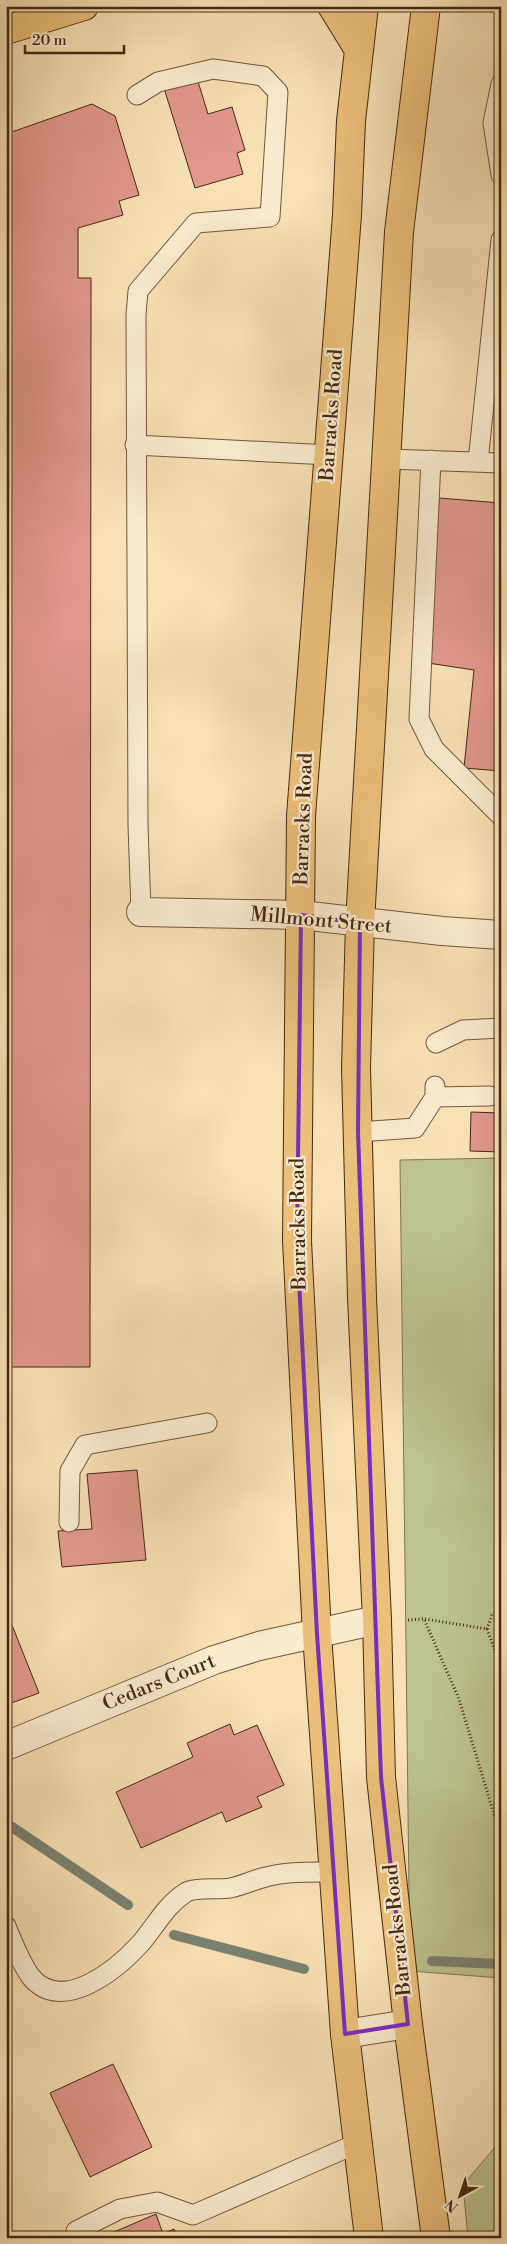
<svg xmlns="http://www.w3.org/2000/svg" width="507" height="2244" font-family="'Libre Bodoni',serif">
	<style>
		.green { fill: #bcc38e; stroke: #807651 }
		.lines { fill: none; stroke-linecap: round; stroke-linejoin: round }
		.stream { stroke: #7a8171; stroke-width: 10 }
		.building { fill: #e2988c; stroke: #452814 }
		.service-casing { stroke: #72563c; stroke-width: 21 }
		.minor-casing { stroke: #72563c; stroke-width: 30 }
		.tertiary-casing { stroke: #72563c; stroke-width: 30 }
		.primary-casing { stroke: #452814; stroke-width: 30 }
		.path { stroke: #452814; stroke-width: 3; stroke-dasharray: 1 2.5; stroke-linecap: butt }
		.service { stroke: #faeccf; stroke-width: 19 }
		.minor { stroke: #faeccf; stroke-width: 28 }
		.tertiary { stroke: #faeccf; stroke-width: 28 }
		.primary { stroke: #ecc07a; stroke-width: 28 }
		.marked { fill: none; stroke: #7b2cbf; stroke-width: 4; stroke-linejoin: round }
		.labels { text-anchor: middle; dominant-baseline: central; stroke-width: 4.5; stroke-linejoin: round; paint-order: stroke }
		.street-label { font-size: 20px; fill: #452814; stroke: #faeccf }
	</style>
	<rect width="100%" height="100%" fill="#f8e1b5"/>
	<filter id="stains"><feTurbulence type="fractalNoise" baseFrequency=".004" numOctaves="4"/><feColorMatrix values="0 0 0 0 .2 0 0 0 0 .09 0 0 0 0 .02 0 0 0 .5 -.17"/></filter>
	<radialGradient id="worn" r=".72"><stop offset=".6" stop-color="#630" stop-opacity="0"/><stop offset="1" stop-color="#630" stop-opacity=".3"/></radialGradient>
	<path class="green" d="M501,1158v820l-91,-7 -10,-811z
		M501,2140v98h-33l-5,-53z"/>
	<g class="lines">
		<path class="stream" d="M6,1823l122,82
			M174,1935l130,34
			M432,1961l69,3"/>
	</g>
	<path class="building" d="M196,75l12,39 24,-7 13,43 -8,3 6,21 -48,14 -32,-103z
		M92,104l23,12 24,79 -20,6 4,14 -45,13v50h13l-1,1089h-84v-1090h4l-1,-46 -3,-9v-88z
		M439,498l62,5v268l-37,-3 10,-98 -46,-7z
		M471,1112l30,1v39l-31,-1z
		M137,1470l9,90 -84,7 -4,-36 34,-2 -5,-55z
		M6,1610l33,83 -33,12z
		M230,1724l4,11 23,-10 27,60 -27,12 5,10 -36,15 -4,-10 -81,36 -25,-56 77,-35 -6,-14z
		M113,2064l39,83 -62,30 -40,-84z
		M156,2214l7,20 11,-5 4,9h-78z"/>
	<g class="lines">
		<defs>
			<path id="service" d="M501,84l-8,39 8,52
				M137,95l21,-13 55,-13 50,7 15,16 -8,125 -74,6 -58,68 -2,24 2,510 3,87
				M135,445l194,10
				M387,459l114,4
				M431,460l-12,259 15,30 67,67
				M478,462l23,-222
				M436,1043l27,-13 38,-2
				M435,1086v11l55,-1
				M358,1132l57,-4 20,-31
				M69,1522l1,-51 15,-26 122,-22
				M6,1926c7,17 14,36 25,51 31,38 86,-8 109,-33 15,-17 25,-38 45,-51 9,-6 33,-3 45,-5 11,-2 21,-7 32,-10 24,-7 48,-6 72,-6
				M76,2231l44,-22 37,-7 36,13 165,-72"/>
			<path id="minor" d="M141,912l160,3
				M6,1746l208,-86 45,-14 118,-26
				M345,2034l63,-10"/>
			<path id="tertiary" d="M301,915l141,16 59,4"/>
			<path id="primary" d="M332,6l27,44
				M364,6l-13,115 -4,94 -46,601 -4,425 20,393 28,400 24,204
				M426,6l-27,226 -39,691 -4,145 6,230 15,322 4,157 27,247 28,214
				M6,30l78,-24"/>
		</defs>
		<use href="#service" class="service-casing"/>
		<use href="#minor" class="minor-casing"/>
		<use href="#tertiary" class="tertiary-casing"/>
		<use href="#primary" class="primary-casing"/>
		<path class="path" d="M425,1619l62,10 14,37
			M408,1620l16,-1 35,80 42,138
			M487,1629l5,-14 9,-6"/>
		<use href="#service" class="service"/>
		<use href="#minor" class="minor"/>
		<use href="#tertiary" class="tertiary"/>
		<use href="#primary" class="primary"/>
	</g>
	<path class="marked" d="M301,915l59,8 -2,209 23,645 27,247 -63,10 -28,-400 -20,-393z"/>
	<g class="labels">
		<g class="street-label">
			<text transform="translate(332 415) rotate(-86)">Barracks Road</text>
			<text transform="translate(304 819) rotate(-88)">Barracks Road</text>
			<text transform="translate(321 921) rotate(5)">Millmont Street</text>
			<text transform="translate(299 1224) rotate(-91)">Barracks Road</text>
			<text transform="translate(159 1683) rotate(-22)">Cedars Court</text>
			<text transform="translate(398 1930) rotate(-96)">Barracks Road</text>
		</g>
	</g>
	<rect width="507" height="2244" fill="none" stroke="#f8e1b5" stroke-width="25"/>
	<rect x="8" y="8" width="492" height="2229" fill="none" stroke="#452814" stroke-width="2.5"/>
	<rect x="12" y="12" width="482" height="2219" fill="none" stroke="#452814"/>
	<g transform="translate(460 2196) rotate(220)" stroke="#faeccf" stroke-width="4" paint-order="stroke">
	<path d="M0-4L9 19L0 12L-9 19Z" fill="#452814"/>
	<text y="-8" font-size="14" font-weight="bold" text-anchor="middle" fill="#452814">N</text>
	</g>
	<path d="M25 45v8h99v-8" fill="none" stroke="#452814" stroke-width="2.5"/>
	<text x="32" y="45" font-size="15" fill="#452814" stroke="#faeccf" stroke-width="4" paint-order="stroke">20 m</text>
	<rect width="100%" height="100%" filter="url(#stains)"/>
	<rect width="100%" height="100%" fill="url(#worn)"/>
</svg>
